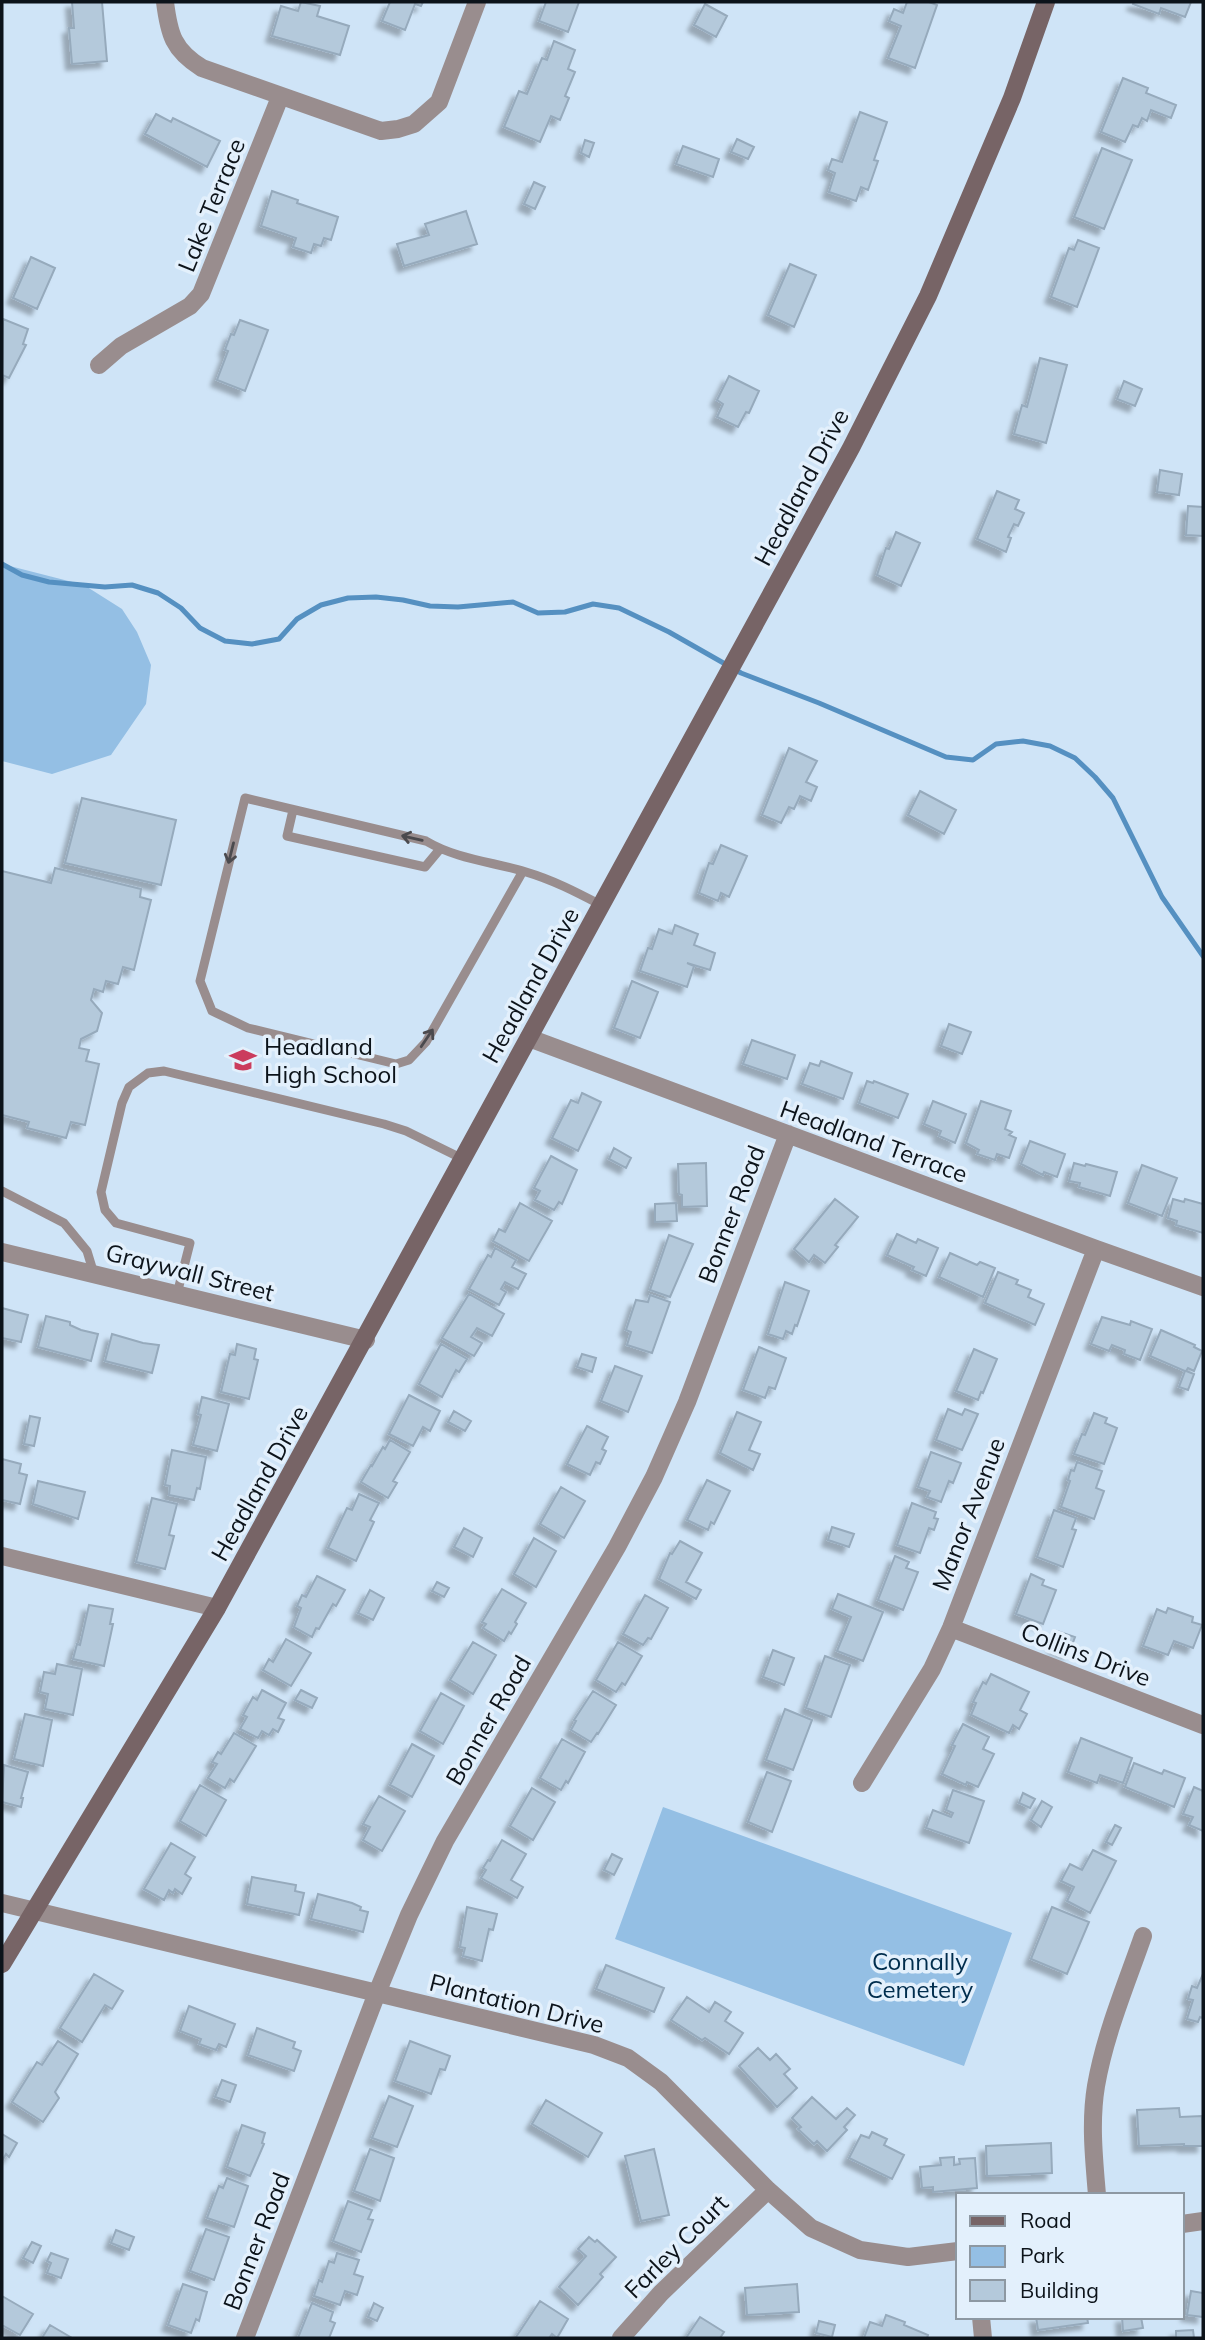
<svg xmlns="http://www.w3.org/2000/svg" width="1205" height="2340" font-family="Mulish,sans-serif">
	<style>
		.green { fill: #94bfe4 }
		.lines { fill: none; stroke-linecap: round; stroke-linejoin: round }
		.stream { stroke: #5590c1; stroke-width: 5 }
		.building { fill: #b4c9db; stroke: #96aabc; stroke-width: 2; filter: url(#shadow) }
		.service { stroke: #998d8e; stroke-width: 9 }
		.minor { stroke: #998d8e; stroke-width: 18 }
		.secondary { stroke: #776466; stroke-width: 18 }
		.oneway { stroke: #4b4a4e }
		.labels { text-anchor: middle; dominant-baseline: central; stroke-width: 7; stroke-linejoin: round; paint-order: stroke }
		.street-label { font-size: 24px; fill: #0c131a; stroke: #e3f0fc }
		.poi-label { font-size: 24px; fill: #0c131a; stroke: #e3f0fc; text-anchor: start }
		.park-label { font-size: 24px; fill: #002d4d; stroke: #e3f0fc }
	</style>
	<defs>
		<filter id="shadow"><feDropShadow dx="-6" dy="6" stdDeviation="2" flood-color="#0004"/></filter>
	</defs>
	<rect width="100%" height="100%" fill="#cfe4f7"/>
	<path class="green" d="M2,564l82,21 38,24 15,23 14,33 -5,39 -35,51 -59,19 -50,-13z
		M663,1807l349,126 -48,133 -349,-127z"/>
	<g class="lines">
		<path class="stream" d="M2,564l20,11 27,7 56,5 27,-2 26,8 23,15 19,20 25,13 27,3 27,-5 18,-20 24,-14 27,-7 28,-1 27,3 27,6 28,1 55,-5 25,11 27,-1 28,-8 26,4 50,24 72,41 78,30 127,54 27,3 23,-16 27,-3 27,5 25,12 20,19 18,21 49,99 41,59"/>
	</g>
	<path class="building" d="M72,2h30l5,59 -35,3 -3,-36h5z
		M301,2l19,4 -3,10 32,10 -9,29 -68,-19 9,-30 17,5z
		M390,2h33l-2,4 -6,-2 -10,26 -23,-9z
		M546,2h33l-11,30 -29,-11z
		M907,2h22l8,3 -22,63 -27,-10 13,-32 -12,-5 5,-12 9,4z
		M1134,2h57l-6,15 -24,-9 -2,6 -26,-10z
		M705,4l22,12 -11,21 -22,-12z
		M554,41l21,9 -7,19 7,3 -10,24 4,2 -9,22 -9,-4 -11,26 -36,-15 15,-36 8,3 15,-36 5,2z
		M1123,78l25,10 -2,5 30,12 -5,13 -20,-8 -4,11 -5,-3 -4,9 -5,-2 -8,17 -24,-10z
		M860,112l27,10 -13,38 4,1 -10,29 -7,-3 -5,14 -27,-9 6,-19 -7,-3 4,-11 10,3z
		M156,114l15,8 2,-4 47,23 -13,26 -62,-33z
		M737,139l17,8 -6,12 -17,-7z
		M585,140l9,3 -5,14 -8,-4z
		M683,146l36,13 -6,18 -37,-13z
		M1102,148l30,12 -28,69 -30,-12z
		M534,182l11,5 -10,22 -11,-5z
		M272,191l26,9 -1,3 41,14 -7,23 -7,-2 -3,8 -7,-2 -3,9 -18,-6 3,-9 -35,-12z
		M466,211l11,33 -73,22 -7,-22 32,-9 -4,-11z
		M1078,240l21,8 -22,59 -26,-10 18,-49 5,2z
		M31,257l24,11 -18,41 -24,-11z
		M790,264l26,11 -22,52 -26,-12z
		M3,319l25,10 -5,15 3,1 -17,33 -7,-3z
		M240,320l28,10 -23,61 -28,-11 11,-29 -3,-1 6,-16 3,1z
		M1040,358l27,7 -21,78 -32,-9 8,-29 5,2z
		M729,376l30,15 -10,22 -3,-1 -8,15 -21,-10 6,-13 -6,-4z
		M1124,381l18,8 -7,17 -18,-7z
		M1160,470l22,4 -3,21 -22,-3z
		M997,491l22,9 -4,9 9,4 -6,13 -4,-2 -6,13 3,1 -5,14 -29,-13z
		M1188,506l15,1v29l-17,-1z
		M896,532l24,11 -19,43 -24,-11 9,-27 3,1z
		M789,748l28,13 -11,21 11,5 -6,14 -11,-5 -6,13 -5,-2 -8,16 -19,-8z
		M920,791l36,19 -12,24 -36,-19z
		M82,798l94,22 -15,65 -96,-22z
		M721,845l26,11 -18,41 -8,-4 -3,8 -19,-8 10,-30 4,1z
		M55,868l86,21 -1,8 11,3 -17,70 -11,-3 -5,17 -12,-3 -3,11 -9,-3 -3,11 11,13 -5,18 -16,8 -2,9 10,2 -3,11 13,3 -14,61 -14,-3 -5,16 -39,-10 2,-6 -27,-7v-244l49,12z
		M675,925l23,9 -4,11 21,8 -5,17 -23,-7 7,3 -7,21 -47,-16 8,-23 4,1 7,-20 13,5z
		M632,981l26,11 -18,46 -26,-10z
		M949,1024l22,8 -9,22 -21,-8z
		M752,1040l43,15 -8,24 -44,-15z
		M821,1061l31,12 -9,26 -41,-15 8,-21 9,3z
		M867,1081l6,2 1,-2 34,13 -10,24 -39,-15z
		M582,1093l19,9 -23,49 -26,-13 19,-38 7,3z
		M933,1101l33,13 -11,29 -16,-7 2,-5 -17,-7z
		M981,1101l30,10 -6,18 7,3 -3,3 7,3 -7,20 -12,-4 -2,6 -18,-6 2,-4 -13,-7z
		M1030,1141l35,13 -8,23 -13,-5 -1,3 -22,-11z
		M614,1148l17,10 -5,10 -17,-9z
		M551,1156l26,14 -15,34 -3,-2 -5,8 -19,-10 5,-9 -6,-3z
		M706,1163l1,43 -25,1v-12l-3,-1 -1,-30z
		M1074,1163l11,3 1,-2 31,8 -7,24 -31,-9 1,-4 -11,-2z
		M1142,1165l35,13 -15,38 -34,-13z
		M835,1199l23,18 -23,28 3,2 -13,16 -11,-8 -5,7 -15,-13z
		M1173,1199l11,3 1,-3 18,5v29l-27,-8 1,-4 -9,-3z
		M520,1203l32,18 -23,40 -36,-20 6,-12 6,3z
		M676,1203l1,18 -22,1v-18z
		M897,1234l19,9 2,-4 20,9 -12,28 -14,-6 2,-3 -27,-12z
		M669,1235l24,9 -23,53 -20,-7z
		M495,1248l21,12 -4,7 14,7 -8,15 -13,-7 -4,7 5,3 -7,13 -30,-16 19,-34 3,2z
		M950,1253l27,12 3,-3 15,6 -12,29 -44,-20z
		M998,1272l20,8 -2,4 15,6 -3,7 16,7 -9,21 -50,-22z
		M785,1282l24,9 -12,35 -2,-1 -3,9 -6,-3 -3,8 -15,-5z
		M469,1294l35,20 -12,22 -15,-8 -6,9 11,6 -8,13 -32,-18z
		M650,1295l20,7 -18,51 -25,-8 4,-13 -5,-2 10,-30 12,2z
		M2,1308l26,7 -7,27 -19,-4z
		M46,1316l24,6v3l11,5 17,4 -7,27 -53,-14z
		M1102,1317l28,8 1,-4 21,8 -12,31 -16,-6 1,-4 -13,-5 -3,6 -18,-7z
		M1161,1330l34,15 -1,2 8,4 -8,20 -6,-3 -2,3 8,3 -6,16 -9,-3 6,-16 -35,-15z
		M112,1334l31,9 16,2 -7,28 -47,-12z
		M237,1344l19,5 -2,10 4,1 -9,39 -28,-7 9,-38 5,1z
		M441,1344l26,15 -8,13 -3,-2 -14,27 -23,-13z
		M759,1347l27,11 -11,31 -6,-2 -4,11 -22,-8z
		M974,1349l23,10 -14,34 -2,-1 -3,8 -22,-9z
		M582,1354l14,4 -4,14 -15,-5z
		M615,1366l27,10 -14,36 -27,-11z
		M409,1395l31,16 -10,20 -7,-4 -10,19 -24,-12z
		M202,1397l27,7 -12,47 -24,-6 8,-30 -3,-1z
		M948,1409l14,6 3,-6 13,5 -16,36 -26,-10z
		M454,1411l17,10 -6,10 -17,-9z
		M737,1412l24,10 -12,28 11,4 -7,16 -33,-17z
		M1094,1413l13,5 -2,5 12,5 -13,36 -30,-10 8,-20 3,1z
		M30,1416l10,2 -6,28 -10,-2z
		M587,1426l21,11 -6,12 4,2 -6,13 -4,-2 -6,13 -23,-11z
		M390,1440l20,12 -17,29 4,2 -9,15 -27,-16 10,-17 1,1 11,-19 2,2z
		M172,1450l34,7 -6,32 -3,-1 -3,12 -25,-5 1,-9 -5,-1z
		M931,1452l30,11 -8,20 -4,-2 -8,21 -14,-5 3,-6 -12,-4z
		M2,1459l19,5 -2,9 8,2 -7,29 -18,-4z
		M1077,1462l25,9 -6,17 8,3 -10,28 -33,-12 9,-26 -2,-1 3,-10 3,1z
		M707,1480l23,11 -16,33 -3,-2 -3,8 -21,-10z
		M38,1481l47,11 -7,27 -45,-15z
		M561,1487l24,14 -21,37 -24,-14z
		M359,1494l20,9 -9,17 4,2 -18,39 -28,-13 19,-40 5,2z
		M152,1498l25,6 -8,31 5,1 -9,33 -29,-7z
		M912,1503l24,9 -2,6 4,1 -4,11 -5,-2 -9,25 -23,-8z
		M1054,1510l22,8 -4,11 4,1 -13,37 -26,-10z
		M832,1527l22,7 -5,13 -21,-7z
		M464,1528l18,10 -9,19 -19,-10z
		M534,1538l22,13 -20,36 -22,-13z
		M680,1541l22,12 -16,29 15,8 -5,9 -37,-20 11,-26 2,1z
		M895,1556l14,6 -3,6 12,4 -15,38 -25,-10z
		M1031,1574l13,6 -2,5 14,5 -13,34 -27,-10z
		M317,1576l28,14 -9,16 -3,-2 -14,25 -3,-1 -4,9 -18,-10 7,-19 -4,-2 5,-11 4,2z
		M437,1582l12,6 -5,9 -12,-6z
		M502,1589l24,14 -11,19 2,2 -6,10 -2,-2 -5,9 -21,-13 3,-4 -4,-2z
		M370,1590l14,8 -11,22 -15,-7z
		M838,1594l45,18 -20,49 -26,-10 14,-34 -19,-8z
		M645,1595l23,13 -17,31 -3,-1 -5,7 -20,-11z
		M89,1605l24,4 -3,15h3l-9,42 -31,-7 4,-15 3,1z
		M1168,1608l25,9 -1,5 10,3 -9,23 -19,-7 -6,14 -25,-9 14,-37 9,4z
		M1057,1631l18,6 -6,16 -15,-6z
		M286,1639l25,14 -20,33 -28,-16 6,-11 4,3z
		M473,1642l23,13 -23,39 -23,-14z
		M618,1642l24,14 -17,29 -3,-2 -6,9 -20,-12z
		M773,1650l21,8 -10,27 -21,-8z
		M825,1656l25,9 -19,52 -25,-9z
		M57,1664l25,5 -9,46 -28,-6 3,-15 -8,-2 4,-20 11,2z
		M991,1674l38,18 -9,18 7,4 -8,15 -6,-4 -4,8 -38,-18 5,-12 -3,-1 10,-20 3,2z
		M262,1690l24,13 -8,15 6,2 -6,12 -5,-3 -4,6 -7,-4 -4,7 -18,-9 7,-12 -4,-2 10,-18 4,3z
		M301,1690l16,8 -5,10 -17,-8z
		M593,1691l23,14 -18,29 -1,-1 -6,9 -20,-12 5,-9 -2,-1z
		M441,1693l23,13 -21,38 -23,-13z
		M785,1709l27,11 -19,50 -27,-10z
		M25,1714l27,6 -9,46 -29,-7z
		M963,1724l26,13 -6,12 11,5 -16,33 -11,-5 -1,3 -24,-11 13,-28 -3,-1z
		M234,1733l22,13 -22,36 -4,-3 -5,9 -17,-10 9,-14 -5,-2 6,-10 3,2z
		M1081,1738l51,20 -9,25 -23,-8 -3,8 -29,-11z
		M562,1739l23,13 -17,31 -2,-2 -5,9 -21,-12z
		M412,1744l22,12 -22,41 -22,-12z
		M1134,1763l28,11 2,-4 21,8 -11,29 -49,-20z
		M4,1765l24,7 -7,26h2l-2,9 -19,-5z
		M767,1772l24,9 -19,51 -24,-10z
		M200,1785l26,15 -20,36 -26,-15z
		M1194,1787l9,4v40l-14,-6 4,-8 -10,-3z
		M532,1788l23,14 -22,38 -23,-14z
		M953,1790l31,11 -15,42 -43,-15 7,-18 18,7 2,-4 -7,-3z
		M1023,1793l12,6 -5,9 -11,-5z
		M379,1796l26,15 -23,40 -19,-11 7,-13 -7,-3z
		M1042,1801l10,6 -11,20 -10,-7z
		M1115,1825l6,3 -9,17 -6,-3z
		M502,1840l24,14 -15,26 12,7 -6,11 -36,-20 5,-8 -3,-2 5,-8 2,1z
		M171,1843l24,14 -10,17 6,4 -9,16 -7,-5 -2,4 -4,-3 -5,10 -20,-11z
		M1093,1850l23,11 -26,52 -23,-12 7,-14 -13,-6 9,-17 12,6z
		M612,1854l10,5 -8,16 -10,-5z
		M252,1877l44,8 -1,6 9,2 -5,22 -52,-11z
		M318,1894l34,9 9,4 -1,3 8,2 -5,20 -52,-13z
		M467,1907l30,7 -4,16 -4,-1 -7,32 -19,-5 2,-8 -5,-1z
		M1052,1907l37,15 -22,52 -36,-15z
		M606,1965l58,23 -10,24 -58,-23z
		M94,1974l29,17 -11,18 -7,-4 -23,37 -22,-14z
		M1203,1974v44l-3,-1 -2,5 -11,-3 6,-19 -5,-1 4,-13 5,2z
		M687,1997l22,15 6,-10 16,10 -6,9 18,12 -14,21 -24,-16 -3,2 -31,-20z
		M189,2006l46,18 -9,23 -7,-3 -3,6 -17,-6 2,-5 -21,-8z
		M257,2028l38,14 -2,6 8,3 -7,20 -46,-16z
		M58,2041l20,13 -23,38 4,6 -16,24 -31,-20 25,-40 5,3z
		M410,2041l40,15 -5,14 -5,-1 -9,25 -36,-13z
		M758,2048l12,12 6,-6 14,15 -6,5 13,14 -20,19 -38,-41z
		M222,2080l14,5 -6,17 -15,-5z
		M389,2096l24,10 -16,41 -25,-9z
		M812,2097l24,22 11,-11 8,7 -11,12 3,3 -20,21 -10,-10 -3,3 -16,-15 3,-2 -9,-9z
		M546,2100l56,33 -14,24 -56,-33z
		M1179,2108l1,9 22,-1 1,30h-19v-2l-45,2 -2,-36z
		M242,2125l23,8 -3,10 2,1 -14,32 -23,-9z
		M872,2132l15,7 -3,6 20,10 -12,24 -43,-21 12,-23 8,3z
		M2,2134l15,9 -8,14 -3,-3 -4,7z
		M1051,2143l1,30 -65,3 -1,-30z
		M370,2149l24,9 -14,43 -26,-10z
		M654,2149l15,66 -28,6 -16,-65z
		M954,2157v8l6,-1 -1,-5 16,-1 2,30 -44,4v-5l-11,1 -2,-21 21,-2 -1,-7z
		M227,2178l21,8 -14,41 -27,-9 12,-32 4,2z
		M348,2201l24,9 -4,9 5,1 -12,32 -28,-11z
		M206,2229l23,8 -15,43 -24,-9z
		M116,2230l18,7 -5,13 -18,-7z
		M589,2237l6,5 2,-2 19,17 -16,17 3,3 -25,28 -19,-18 27,-31 -8,-7z
		M32,2242l9,4 -8,17 -10,-5z
		M51,2253l17,6 -7,19 -14,-5 4,-10 -4,-2z
		M337,2253l22,7 -5,14 9,3 -6,18 -12,-4 -5,14 -26,-9 5,-16 3,2 7,-21 5,2z
		M183,2284l24,8 -8,29 -3,-2 -5,14 -23,-8z
		M797,2284l2,28 -52,3 -2,-27z
		M1191,2291l12,2v24l-16,-2z
		M2,2296l31,18 -13,21 -18,-10z
		M540,2301l28,18 -11,19 -5,-4 -3,4h-31l-2,-1z
		M312,2303l21,9 -3,9 5,2 -6,15h-31z
		M374,2303l9,5 -6,13 -9,-4z
		M886,2315l19,7 -1,3 24,10 -1,3h-63l6,-16 12,4z
		M700,2317l24,15 -4,6h-34z
		M1036,2317h51l1,6 -50,7z
		M1122,2317h19l2,11 -20,3z
		M819,2321l16,4 -3,12 -16,-4z
		M50,2325l22,13h-30z
		M1193,2330l1,8h-18v-7z"/>
	<g class="lines">
		<path class="service" d="M293,810l-6,26 138,31 15,-18
			M523,871l-97,171 -17,18 -13,4 -148,-36 -36,-17 -12,-30 45,-183 181,43c30,18 67,21 100,31 27,8 50,20 75,33
			M2,1191l62,32 23,28 7,23
			M177,1294l13,-51 -74,-20 -11,-13 -4,-18 21,-89 7,-16 19,-14 16,-2 220,53 22,7 57,28"/>
		<path class="minor" d="M165,2c4,32 8,48 37,66l179,63 17,-2 16,-5 25,-22 38,-100
			M99,365l22,-19 69,-40 11,-12 79,-197
			M529,1038l567,211 107,38
			M2,1252l364,88
			M2,1556l215,52
			M951,1628l252,97
			M862,1783l70,-114 19,-41 145,-379
			M2,1903l592,142 34,13 33,24 107,108 43,38 49,22 48,7 50,-6
			M1097,2195c-3,-36 -7,-73 -1,-109 9,-52 30,-101 47,-150
			M1182,2224l21,-3
			M981,2317l2,21
			M245,2338l132,-345 32,-78 36,-74 172,-294 37,-70 33,-75 101,-268
			M621,2338l40,-45 107,-103"/>
		<path class="secondary" d="M2,1964l215,-356 634,-1160 77,-152 84,-198 34,-96"/>
	</g>
	<defs><path id="oneway-shaft" d="M-6 0H5M1.5-3L5.5 0L1.5 3" fill="none" stroke-width="1.6" stroke-linecap="round" stroke-linejoin="round" transform="scale(1.75)"/></defs>
	<g class="oneway">
		<use href="#oneway-shaft" transform="translate(412 838) rotate(-167)"/>
		<use href="#oneway-shaft" transform="translate(231 853) rotate(104)"/>
		<use href="#oneway-shaft" transform="translate(427 1038) rotate(-56)"/>
	</g>
	<defs>
		<symbol id="school-bare" viewBox="-9 -9 18 18"><path d="M0-5L7-2L0 1L-7-2ZM-4 1L0 2.5L4 1V4Q0 6-4 4Z" fill="#cb3c5d" stroke="#e3f0fc" stroke-width="2.5" paint-order="stroke"/></symbol>
	</defs>
	<g fill-rule="evenodd">
		<use href="#school-bare" x="224" y="1041" width="38" height="38"/>
	</g>
	<g class="labels">
		<g class="street-label">
			<text transform="translate(211 205) rotate(-68)">Lake Terrace</text>
			<text transform="translate(801 487) rotate(-62)">Headland Drive</text>
			<text transform="translate(530 985) rotate(-61)">Headland Drive</text>
			<text transform="translate(874 1141) rotate(20)">Headland Terrace</text>
			<text transform="translate(731 1214) rotate(-69)">Bonner Road</text>
			<text transform="translate(190 1272) rotate(14)">Graywall Street</text>
			<text transform="translate(259 1483) rotate(-61)">Headland Drive</text>
			<text transform="translate(968 1514) rotate(-69)">Manor Avenue</text>
			<text transform="translate(1086 1654) rotate(21)">Collins Drive</text>
			<text transform="translate(488 1720) rotate(-60)">Bonner Road</text>
			<text transform="translate(517 2003) rotate(14)">Plantation Drive</text>
			<text transform="translate(256 2241) rotate(-69)">Bonner Road</text>
			<text transform="translate(676 2246) rotate(-45)">Farley Court</text>
		</g>
		<g class="poi-label">
			<text x="264" y="1046">Headland<tspan x="264" dy="28">High School</tspan></text>
		</g>
		<g class="park-label">
			<text x="920" y="1961">Connally<tspan x="920" dy="28">Cemetery</tspan></text>
		</g>
	</g>
	<rect width="1205" height="2340" fill="none" stroke="#0c131a" stroke-width="7"/>
	<rect x="956" y="2193" width="228" height="126" fill="#e3f0fc" stroke="#8d98a2" stroke-width="2"/>
	<rect x="970" y="2216" width="35" height="10" fill="#776466" stroke="#8d98a2" stroke-width="2"/>
	<text x="1020" y="2228" font-size="21" fill="#0c131a">Road</text>
	<rect x="970" y="2246" width="35" height="21" fill="#94bfe4" stroke="#8d98a2" stroke-width="2"/>
	<text x="1020" y="2263" font-size="21" fill="#0c131a">Park</text>
	<rect x="970" y="2280" width="35" height="21" fill="#b4c9db" stroke="#8d98a2" stroke-width="2"/>
	<text x="1020" y="2298" font-size="21" fill="#0c131a">Building</text>
</svg>
